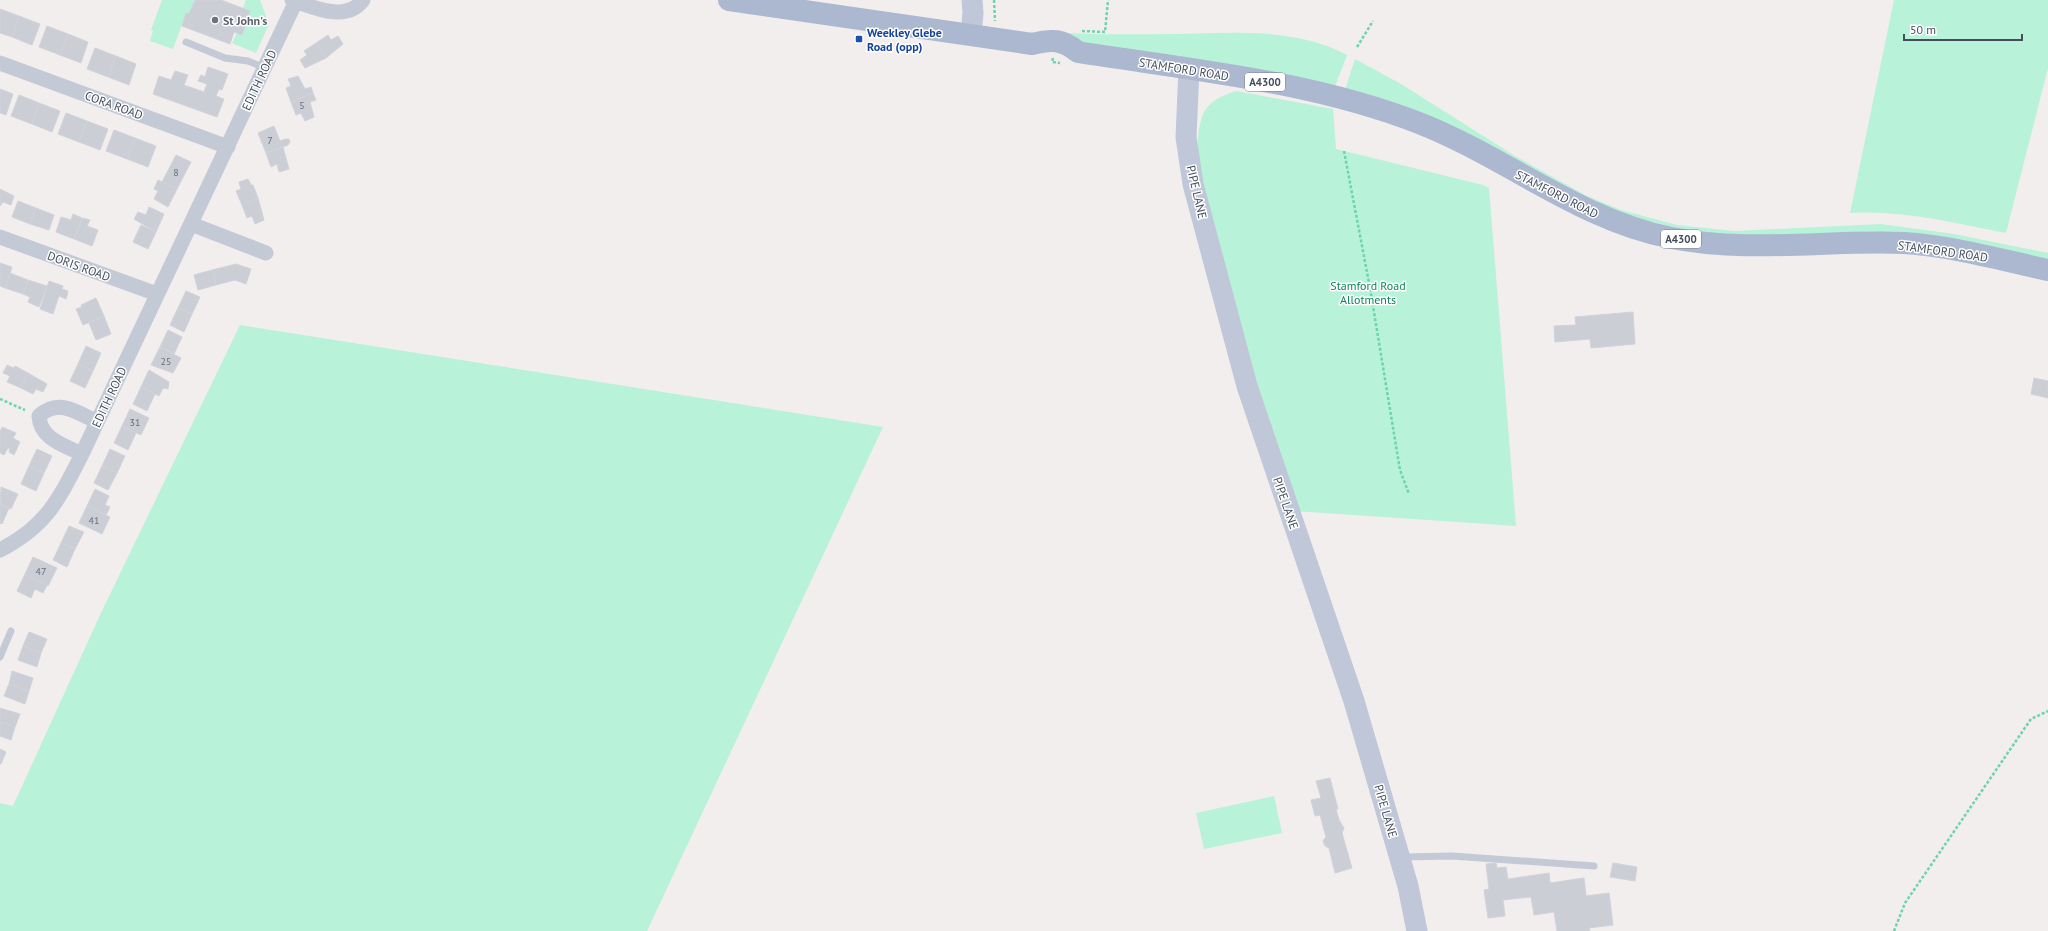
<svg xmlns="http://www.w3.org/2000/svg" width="2048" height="931" font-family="'PT Sans',sans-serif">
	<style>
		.green { fill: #b8f2d8 }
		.building { fill: #ccced6; stroke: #d1d2da }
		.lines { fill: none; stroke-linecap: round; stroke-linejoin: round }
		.path { stroke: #6dd3b1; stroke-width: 2.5; stroke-dasharray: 3 2; stroke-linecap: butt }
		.lane { stroke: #c3cad6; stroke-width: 7 }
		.street { stroke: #c3cad6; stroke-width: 15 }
		.secondary { stroke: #bfc7d9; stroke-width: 21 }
		.primary { stroke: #abb8cf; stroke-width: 22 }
		.worship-dot { fill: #6b7280; stroke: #fff; stroke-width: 1.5 }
		.transit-dot { fill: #1a4fb4; stroke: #fff; stroke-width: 1.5 }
		.labels { text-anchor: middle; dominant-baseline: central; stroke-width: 3; stroke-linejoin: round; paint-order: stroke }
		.number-label { font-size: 10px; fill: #666d7b }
		.shield { fill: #fff; stroke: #7c828e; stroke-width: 1 }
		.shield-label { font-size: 11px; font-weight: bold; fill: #444d5d }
		.worship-label { font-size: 12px; font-weight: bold; fill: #5b616d; stroke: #fff; text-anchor: start }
		.transit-label { font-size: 12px; font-weight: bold; fill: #164399; stroke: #fff; text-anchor: start }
		.street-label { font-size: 12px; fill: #444d5d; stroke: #fff }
		.park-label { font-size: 12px; fill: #0f845c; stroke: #fff }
	</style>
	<rect width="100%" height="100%" fill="#f1eeed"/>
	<path class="green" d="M162,0h33l-6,14h-3l-13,35 -23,-8 3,-10 -2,-1z
		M246,0h14l9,24 -13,29 -24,-10 5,-10 5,1 8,-23 -7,-3z
		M1894,0h154v68l-42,165c-52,-10 -103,-23 -156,-20z
		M1065,33c37,2 73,1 110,1 56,-1 121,-7 172,21l-13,34 -270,-50z
		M1355,59l46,25 114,72 72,40 34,14 56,15 57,6 147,-7 73,10 94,19v7l-344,-26 -86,-20 -273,-124z
		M1236,91l97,18 3,40 147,36 6,3 27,338 -221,-15c-25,-83 -52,-166 -74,-251 -10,-41 -33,-101 -19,-143 6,-16 19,-21 34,-26z
		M240,325l643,102 -236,504h-647v-128l13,3 88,-193z
		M1274,796l8,37 -78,16 -8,-36z"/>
	<path class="building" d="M195,0h26l29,11 -8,24 -8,-3 -4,12 -48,-18 4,-13 3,1z
		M0,9l19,7 -7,21 -12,-4z
		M19,16l21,8 -8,21 -20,-8z
		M47,26l21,8 -8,21 -21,-8z
		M68,34l20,8 -7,21 -21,-8z
		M328,35l3,5 7,-4 5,8 -17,14 -10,-15z
		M316,43l10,15 -21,10 -5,-8 7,-5 -3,-4z
		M95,48l21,8 -8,21 -21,-8z
		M116,56l20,8 -7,21 -21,-8z
		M208,67l20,7 -6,16 -3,-1 -3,7 8,3 -7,18 -64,-23 6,-18 12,4 4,-9 13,4 -4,10 20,7 3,-8 -9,-3 3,-6 4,2z
		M298,76l7,13 6,-2 2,6 -22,9 -5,-14 5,-2 -3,-7z
		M0,89l13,5 -7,21 -6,-2z
		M313,93l3,7 -6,2 4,15 -9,4 -4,-8 -5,2 -5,-13z
		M19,95l20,8 -7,21 -21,-8z
		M39,103l21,8 -8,21 -20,-8z
		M66,113l21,8 -8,21 -21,-8z
		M87,121l21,8 -8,21 -21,-8z
		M274,126l6,15 5,-2h4l1,3 -2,3 -22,8 -8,-20z
		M114,130l21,8 -8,21 -21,-8z
		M135,138l21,8 -8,21 -21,-8z
		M283,147l6,22 -10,3 -2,-8 -6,3 -5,-14z
		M176,155l15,7 -14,27 -15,-7z
		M248,179l3,6h2l5,13 -16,7 -6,-14 5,-2 -2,-7z
		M158,180l19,9 -9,18 -14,-8 4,-8 -4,-2z
		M0,189l14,7 -3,9 -8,-3 -3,4z
		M258,198l6,22 -9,4 -3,-8 -5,2 -5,-13z
		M18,201l18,7 -6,16 -18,-7z
		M149,207l15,7 -8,18 -22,-13 4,-7 8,3z
		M36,208l18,7 -5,15 -19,-6z
		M73,214l9,4 -8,21 -18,-7 5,-15 10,3z
		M83,218l7,2 -3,6 11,4 -6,16 -18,-7z
		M141,225l15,7 -8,17 -15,-7z
		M0,263l12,4 -7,21 -5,-2z
		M236,264l15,5 -5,15 -11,-4 -19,5 -4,-15z
		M212,270l4,15 -18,5 -4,-15z
		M10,273l18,7 -5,14 -18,-6z
		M28,280l19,6 -8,21 -11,-5 2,-5 -7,-3z
		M49,281l14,5 -1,3 6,2 -2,8 -7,-3 -6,18 -13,-5z
		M186,291l14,6 -8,17 -14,-6z
		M96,298l8,18 -21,9 -7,-16 6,-2 -1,-2z
		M178,308l14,6 -8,18 -14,-7z
		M1633,312l2,32 -44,4 -1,-9 -35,3 -1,-16 22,-1 -1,-8z
		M104,316l7,18 -15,6 -7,-17z
		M168,330l14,7 -8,17 -14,-7z
		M86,346l15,7 -8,18 -15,-7z
		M160,347l21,11 -8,15 -22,-8z
		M78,364l15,7 -8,17 -15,-7z
		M7,365l7,3 1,-2 13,7 -7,15 -14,-6 3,-6 -7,-3z
		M149,370l20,12 -1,7 -5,-1 -4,8 -18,-9z
		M28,373l19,11 -4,8 -7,-3 -3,5 -12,-6z
		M2034,378l14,3v17l-17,-4z
		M141,387l14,7 -8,17 -14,-7z
		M130,409l19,9 -8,17 -19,-9z
		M122,426l14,7 -8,17 -14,-7z
		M2,427l14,6 -3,5 7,4 -6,13 -5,-3 1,-4h-2l-4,7 -4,-2v-21z
		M37,449l15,7 -8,17 -15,-7z
		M110,449l15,7 -8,17 -15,-7z
		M29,466l15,7 -8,18 -15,-7z
		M102,466l15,7 -9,17 -14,-7z
		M1,487l17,7 -7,15 -11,-5z
		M95,489l14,7 -4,9 5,2 -4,8 -19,-9z
		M0,504l9,4 -7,16 -2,-1z
		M87,506l23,11 -8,17 -23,-11z
		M69,526l15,6 -9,17 -14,-6z
		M61,543l14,6 -8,18 -14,-7z
		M33,557l24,11 -9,18 -23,-12z
		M25,574l22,11 -4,8 -8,-4 -4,9 -14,-7z
		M29,632l18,7 -6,14 -18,-7z
		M23,646l18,7 -4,14 -19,-7z
		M12,671l21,7 -4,13 -20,-7z
		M9,684l20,7 -4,13 -21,-8z
		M0,708l20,6 -5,13 -15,-5z
		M0,722l15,5 -4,13 -11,-4z
		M0,749l6,3 -5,12h-1z
		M1330,778l8,31h-2l3,11 5,8 -2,5 10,35 -17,5 -6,-25 -4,-2 -2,-5 3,-4 -6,-22 -5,1 -4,-16 10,-2 -5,-17z
		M1496,863l1,5 9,-1 2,12 41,-6 1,10 34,-5 2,18 23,-3 4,32 -24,3 1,3h-33l-3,-19 -20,3 -3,-18 -28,3 2,16 -17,2 -4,-28 5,-1 -3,-25z
		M1613,863l24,4 -2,14 -25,-4z"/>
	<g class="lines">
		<path class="path" d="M994,0l1,21
			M1082,31l23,1 3,-32
			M1357,47l16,-26
			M1053,58l-1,4 8,1
			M1344,151l26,137 30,182 9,24
			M0,399l25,11
			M1894,931l11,-28 126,-184 17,-8"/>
		<path class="lane" d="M186,42l39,16 23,3 17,7
			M0,657l11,-26
			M1402,857l50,-1 142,10"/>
		<path class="street" d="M292,0c21,7 54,23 71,0
			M0,63l228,84
			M191,224l75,29
			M0,237l157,57
			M82,454c-18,-9 -42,-15 -43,-38 19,-18 38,-4 58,6
			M0,550c47,-24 59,-51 82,-96l214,-453"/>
		<path class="secondary" d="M971,35l2,-22 -1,-13
			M1189,69l-3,68 7,47 54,202 107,315 54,185 9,45"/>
		<path class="primary" d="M729,0l303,44c20,-5 30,-5 46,8 114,18 233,29 341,71 87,34 160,97 253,115 76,15 155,2 232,5 48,3 97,17 144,27"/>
	</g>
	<circle class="worship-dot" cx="215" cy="20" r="4"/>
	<rect class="transit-dot" x="855" y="35" width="8" height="8" rx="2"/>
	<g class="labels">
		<g class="number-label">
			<text x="302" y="105">5</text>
			<text x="270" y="140">7</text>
			<text x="176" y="172">8</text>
			<text x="166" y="361">25</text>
			<text x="135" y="422">31</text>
			<text x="94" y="520">41</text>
			<text x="41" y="571">47</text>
		</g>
		<g class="shield">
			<rect x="1245" y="73" width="40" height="18" rx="3"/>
			<rect x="1661" y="230" width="40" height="18" rx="3"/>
		</g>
		<g class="shield-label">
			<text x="1265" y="82">A4300</text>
			<text x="1681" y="239">A4300</text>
		</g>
		<g class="worship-label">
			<text x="223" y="20">St John's</text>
		</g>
		<g class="transit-label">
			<text x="867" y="32">Weekley Glebe<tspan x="867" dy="14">Road (opp)</tspan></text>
		</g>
		<g class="street-label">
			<text transform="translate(1184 69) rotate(9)">STAMFORD ROAD</text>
			<text transform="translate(259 80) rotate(-65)">EDITH ROAD</text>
			<text transform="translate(114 105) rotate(20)">CORA ROAD</text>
			<text transform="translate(1197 192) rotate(77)">PIPE LANE</text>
			<text transform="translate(1557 194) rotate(27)">STAMFORD ROAD</text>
			<text transform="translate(1943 251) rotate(8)">STAMFORD ROAD</text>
			<text transform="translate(79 266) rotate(20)">DORIS ROAD</text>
			<text transform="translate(109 397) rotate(-65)">EDITH ROAD</text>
			<text transform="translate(1286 503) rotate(71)">PIPE LANE</text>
			<text transform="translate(1386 811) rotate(74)">PIPE LANE</text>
		</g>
		<g class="park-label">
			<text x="1368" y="285">Stamford Road<tspan x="1368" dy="14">Allotments</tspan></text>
		</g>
	</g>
	<path d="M1904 34v6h118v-6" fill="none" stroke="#444d5d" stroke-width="2"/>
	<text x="1910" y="34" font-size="12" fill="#444d5d" stroke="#ffffff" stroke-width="3" paint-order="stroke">50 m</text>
</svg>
